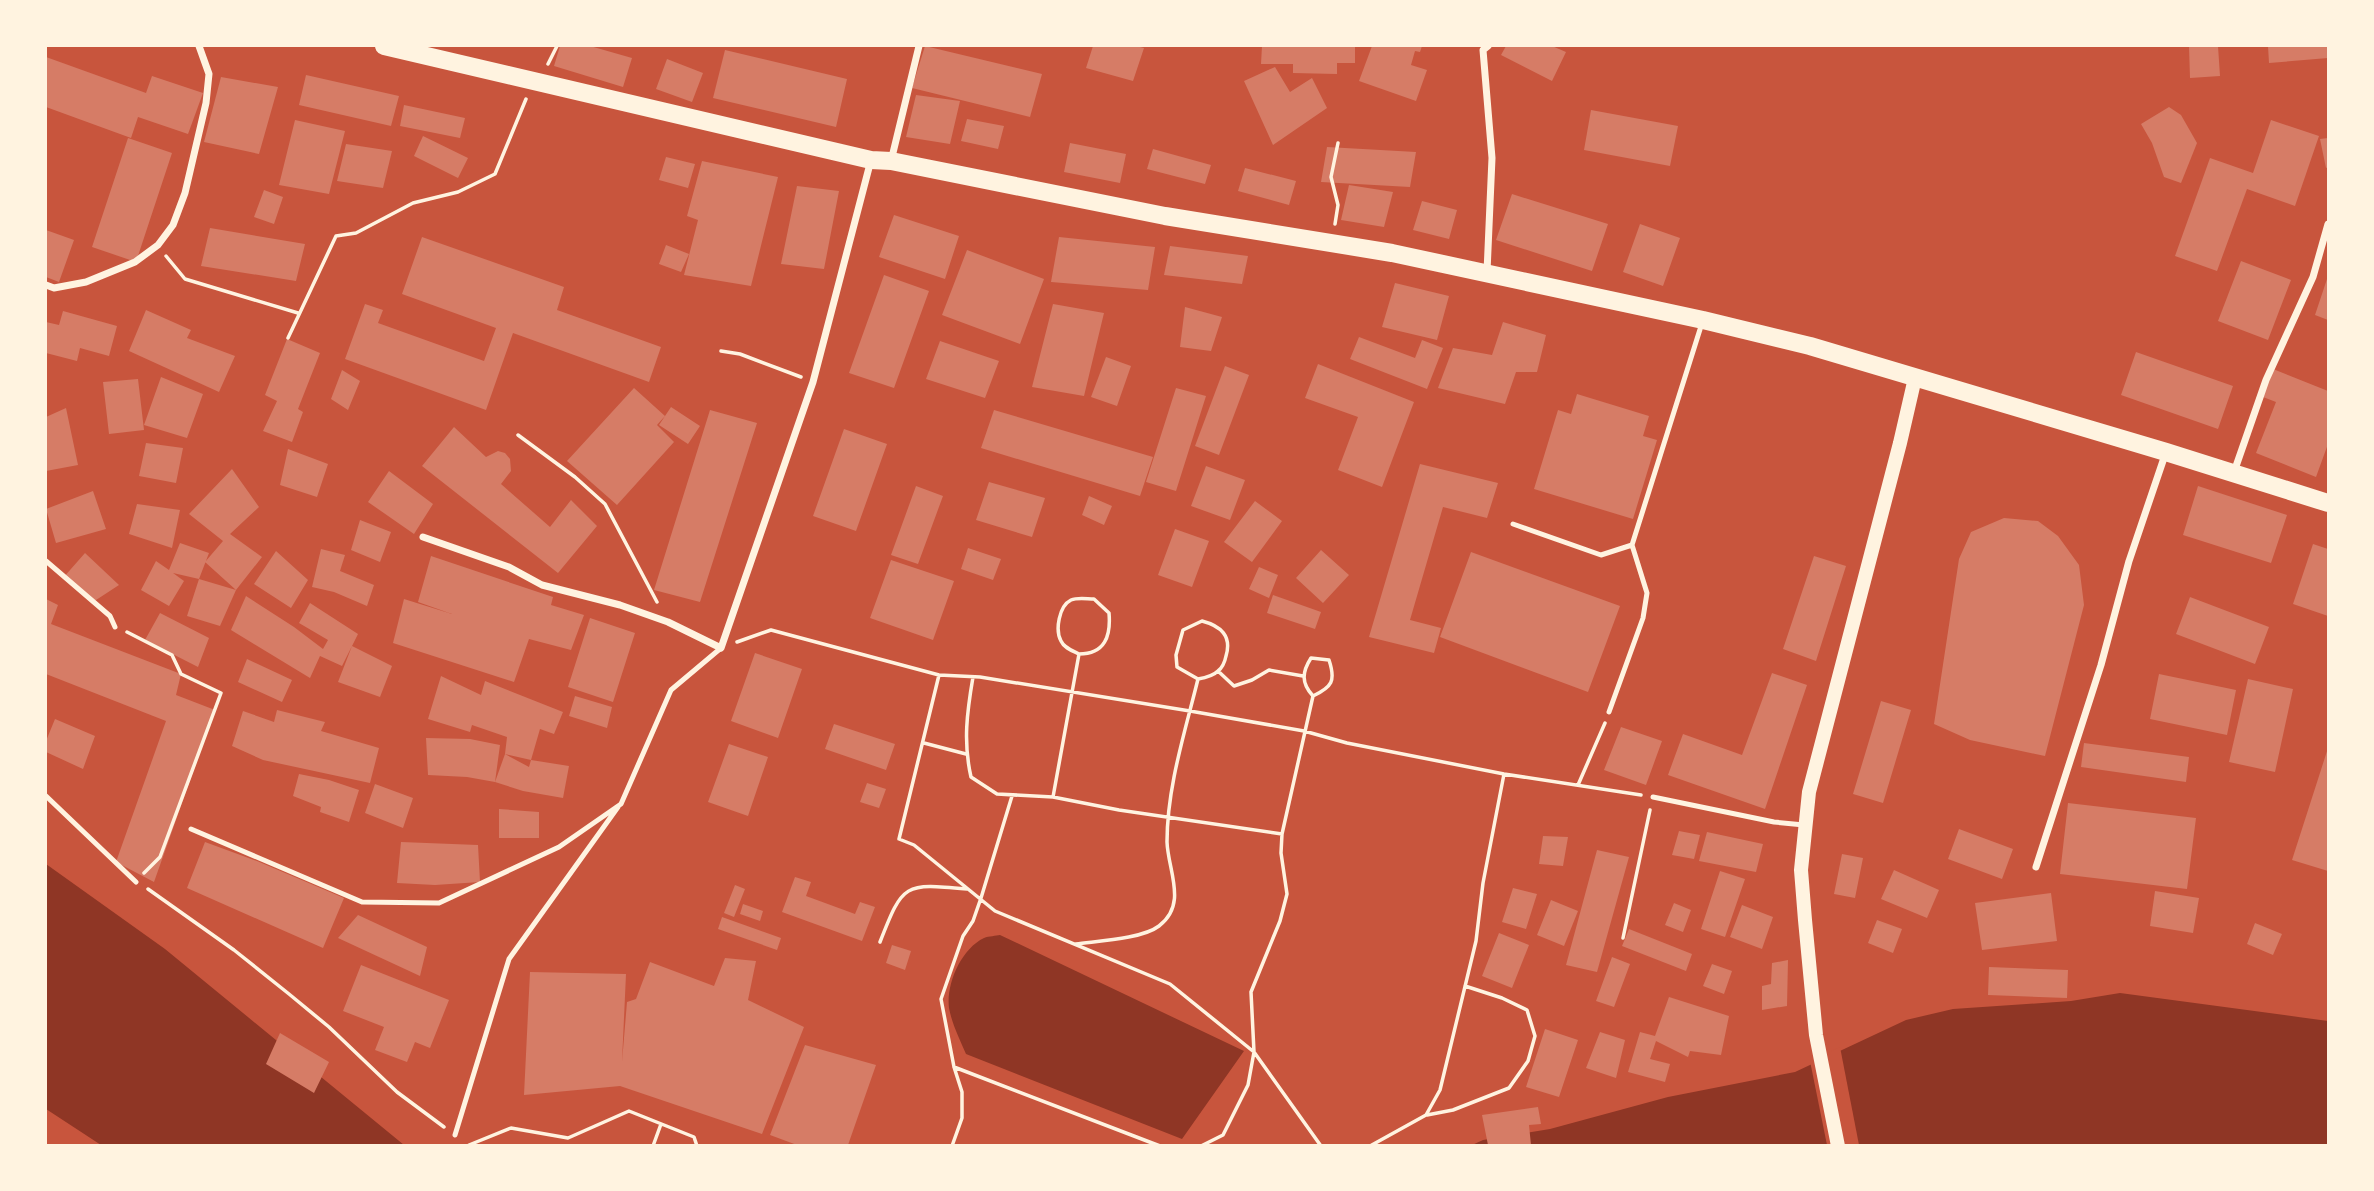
<svg xmlns="http://www.w3.org/2000/svg" width="2374" height="1191" font-family="Spectral,serif">
	<style>
		.water { fill: #8f3625 }
		.pier { fill: #c8553d }
		.building { fill: #d67c66 }
		.lines { fill: none; stroke-linecap: round; stroke-linejoin: round }
		.path { stroke: #fff3e0; stroke-width: 3.5 }
		.service { stroke: #fff3e0; stroke-width: 5 }
		.minor { stroke: #fff3e0; stroke-width: 7 }
		.secondary { stroke: #fff3e0; stroke-width: 14 }
		.primary { stroke: #fff3e0; stroke-width: 18 }
	</style>
	<rect width="100%" height="100%" fill="#c8553d"/>
	<path class="water" d="M46,864l119,85 239,196h-303l-55,-36z
		M1000,935l244,116 -62,88 -216,-85c-6,-14 -14,-30 -17,-46 -3,-24 12,-59 35,-70 5,-2 12,-2 16,-3z
		M2120,993l208,28v124l-858,1 13,-6 67,-11 118,-32 127,-25 111,-52 47,-11 118,-8z"/>
	<path class="pier" d="M1840,1047l19,98h-32l-17,-84z"/>
	<path class="building" d="M560,46h30l42,12 -9,29 -69,-21z
		M925,46l117,28 -12,43 -118,-29z
		M1093,46h43l8,2 -11,33 -47,-13z
		M1262,46h93v17h-18v11l-44,-1v-9h-32z
		M1372,46h50l-2,6 -5,-1 -4,14 16,5 -11,31 -57,-20z
		M1506,46h46l14,6 -14,29 -51,-26z
		M2189,46h29l2,30 -30,2z
		M2268,46h60v12l-59,5z
		M725,50l122,29 -11,48 -123,-29z
		M46,57l100,36 6,-17 51,17 -15,41 -50,-17 -7,21 -85,-31z
		M667,59l36,14 -11,29 -36,-13z
		M1275,67l15,25 22,-14 15,30 -54,37 -29,-64z
		M306,75l93,21 -8,30 -92,-21z
		M221,77l57,10 -19,67 -55,-12z
		M916,95l44,6 -10,43 -44,-7z
		M404,105l61,13 -5,20 -60,-12z
		M2169,107l12,8 16,28 -16,40 -17,-6 -12,-34 -11,-19z
		M1591,110l87,16 -8,40 -86,-16z
		M967,119l37,7 -6,23 -37,-8z
		M295,120l50,11 -16,63 -50,-9z
		M2271,120l48,16 -24,70 -48,-17 -30,82 -42,-15 35,-98 43,15z
		M423,136l45,22 -10,20 -44,-22z
		M128,138l44,15 -36,109 -44,-15z
		M2328,138v29l-2,1 -6,-29z
		M1070,143l56,11 -6,29 -56,-11z
		M346,144l46,7 -9,37 -46,-7z
		M1327,147l89,5 -6,35 -89,-5z
		M1153,149l58,16 -6,19 -58,-15z
		M666,157l29,7 -7,24 -29,-8z
		M702,161l76,16 -27,109 -67,-11 14,-55 -11,-4z
		M1245,168l51,13 -7,24 -51,-14z
		M1349,185l44,7 -9,35 -43,-7z
		M797,186l42,5 -15,78 -43,-5z
		M264,190l19,7 -9,27 -20,-7z
		M1512,194l96,30 -16,47 -96,-31z
		M1422,201l35,9 -8,29 -36,-9z
		M894,215l65,21 -14,43 -66,-22z
		M1640,224l40,14 -17,48 -40,-14z
		M210,228l95,16 -9,37 -95,-15z
		M46,230l28,10 -15,42 -13,-5z
		M422,237l142,50 -7,23 104,37 -12,35 -136,-49 -27,77 -141,-51 20,-55 18,6 -5,13 106,38 12,-33 -94,-34z
		M1059,237l96,10 -7,43 -97,-8z
		M666,245l23,9 -8,18 -22,-8z
		M1170,246l78,10 -6,28 -78,-9z
		M967,250l77,29 -24,65 -78,-29z
		M2241,261l50,19 -23,60 -50,-19z
		M884,275l45,16 -35,97 -45,-15z
		M2328,276v44l-13,-5z
		M1395,283l54,13 -12,44 -55,-13z
		M1053,304l51,9 -20,83 -52,-9z
		M1185,307l37,10 -11,34 -31,-4z
		M146,310l45,20 -4,8 48,18 -16,36 -90,-41z
		M63,311l54,15 -8,30 -29,-8 -3,13 -31,-8v-31l13,3z
		M1503,322l43,13 -9,37h-21l-11,32 -67,-16 15,-40 39,7z
		M1359,337l56,21 7,-18 21,8 -16,41 -77,-30z
		M287,339l33,14 -22,56 5,3 -11,30 -29,-11 14,-30 -12,-6z
		M940,341l59,20 -14,37 -59,-19z
		M2136,352l97,34 -15,43 -97,-34z
		M1106,357l25,9 -14,40 -26,-9z
		M1318,364l96,38 -32,85 -44,-17 20,-53 -53,-19z
		M1225,366l24,9 -30,80 -24,-9z
		M2273,369l55,22v53l-12,33 -60,-24 20,-51 -13,-5z
		M342,370l18,11 -12,29 -17,-11z
		M161,377l42,17 -16,44 -43,-13z
		M138,379l6,51 -35,4 -6,-52z
		M634,388l31,28 -8,9 17,17 -57,63 -50,-44z
		M1176,388l30,8 -30,95 -30,-9z
		M1577,394l72,22 -6,20 14,4 -24,79 -99,-30 24,-79 13,4z
		M671,407l29,19 -12,18 -29,-19z
		M66,408l12,57 -32,6v-54z
		M710,410l47,13 -57,179 -46,-12z
		M994,410l159,47 -13,39 -159,-48z
		M454,427l32,30 12,-6 7,2 5,6 1,12 -10,13 49,43 21,-27 26,26 -39,47 -136,-107z
		M844,429l43,15 -31,87 -43,-15z
		M146,443l37,5 -7,35 -37,-7z
		M288,449l40,15 -11,33 -37,-12z
		M1420,464l78,19 -11,35 -44,-11 -33,113 31,8 -7,25 -65,-16z
		M1206,466l39,14 -15,40 -39,-14z
		M232,469l27,38 -29,27 32,23 -26,33 -31,-28 18,-21 -34,-27z
		M389,471l44,33 -19,30 -46,-32z
		M989,482l56,16 -13,39 -56,-17z
		M916,486l27,10 -25,68 -27,-9z
		M2198,486l89,29 -16,48 -88,-28z
		M93,491l13,38 -50,14 -10,-34z
		M1089,496l23,10 -8,19 -22,-10z
		M1255,501l27,20 -30,41 -28,-20z
		M137,504l43,6 -8,38 -43,-14z
		M2004,518l34,3 20,15 21,29 5,40 -39,151 -75,-16 -36,-16 25,-165 12,-27z
		M360,520l31,12 -11,30 -29,-12z
		M1175,529l34,12 -17,46 -34,-12z
		M180,543l29,10 -10,26 37,11 -16,36 -33,-10 12,-37 -26,-6 11,8 -15,25 -28,-16 15,-29 13,9z
		M2313,544l15,5v67l-35,-12z
		M968,548l33,11 -8,21 -32,-11z
		M321,549l24,6 -5,16 34,14 -7,21 -33,-14 -22,-5z
		M1321,550l28,25 -26,28 -27,-25z
		M276,551l32,29 -17,28 -37,-24z
		M1471,552l149,54 -32,86 -148,-55z
		M85,553l34,32 -26,17 -30,-24z
		M431,556l122,41 -2,8 33,10 -13,35 -42,-11 -15,43 -121,-39 11,-44 48,15 -34,-12z
		M1814,556l32,10 -30,95 -33,-12z
		M891,560l63,21 -21,59 -63,-22z
		M1259,567l19,8 -9,23 -20,-9z
		M1273,595l48,17 -6,17 -48,-16z
		M246,596l48,31 29,22 5,-9 -29,-17 11,-20 48,31 -6,12 40,20 -12,31 -42,-15 14,-36 -10,20 -22,-10 -10,22 -79,-48z
		M2190,597l79,30 -14,37 -79,-30z
		M46,599l12,6 -7,19 130,50 -5,21 39,15 -61,172 -38,-20 50,-141 -120,-47z
		M160,613l49,25 -11,29 -53,-27z
		M590,618l45,15 -22,69 -45,-15z
		M755,653l47,16 -24,69 -47,-17z
		M247,659l45,21 -10,22 -44,-20z
		M1772,673l35,12 -42,124 -97,-34 15,-41 59,21z
		M2159,674l77,16 -9,45 -77,-16z
		M441,676l40,19 4,-14 78,31 -9,22 -14,-5 -9,31 -26,-6 24,13 2,-7 38,6 -6,32 -40,-7 -28,-9 -28,-5 -39,-2 -2,-37 44,1 30,6 -5,37 10,-28 2,-17 -35,-12 -2,7 -42,-13z
		M2248,679l45,10 -18,83 -46,-10z
		M575,696l37,11 -5,21 -38,-12z
		M1881,701l30,9 -28,93 -30,-9z
		M277,710l48,12 -4,9 58,17 -9,35 -107,-23 -31,-14 11,-35 31,11z
		M55,719l40,17 -12,33 -37,-17v-11z
		M834,724l61,20 -9,26 -61,-21z
		M1621,727l41,14 -16,44 -42,-15z
		M2084,743l105,14 -3,25 -105,-15z
		M729,744l39,13 -20,59 -40,-14z
		M2328,748v123l-36,-11z
		M299,774l30,6 30,10 -10,32 -29,-10 1,-5 -28,-11z
		M867,783l19,6 -7,19 -19,-6z
		M375,784l38,14 -10,30 -38,-15z
		M2068,803l128,15 -9,71 -127,-15z
		M499,809l40,3v26h-40z
		M1959,829l54,20 -11,30 -54,-20z
		M1679,831l21,4 -6,24 -22,-4z
		M1707,832l56,12 -7,28 -57,-11z
		M1543,836l25,1 -5,29 -24,-2z
		M205,842l52,19 87,37 -21,50 -136,-60z
		M401,842l77,3 2,37 -45,3 -38,-2z
		M1597,850l32,7 -32,115 -31,-7z
		M1842,854l21,4 -8,40 -21,-4z
		M1894,870l45,20 -12,28 -46,-19z
		M1720,871l25,8 -20,58 -24,-8z
		M795,877l16,5 -5,14 49,18 5,-12 15,5 -13,34 -80,-29z
		M735,885l10,4 -11,28 -10,-4z
		M1513,888l24,6 -11,35 -24,-7z
		M2155,891l44,7 -6,35 -43,-7z
		M2051,893l6,48 -75,9 -7,-47z
		M1551,900l27,11 -14,35 -27,-11z
		M1674,903l17,7 -8,22 -18,-7z
		M743,904l20,7 -3,10 -20,-7z
		M1742,905l31,12 -11,32 -32,-12z
		M358,915l69,32 -7,29 -82,-38z
		M722,917l59,21 -4,12 -59,-21z
		M1877,920l25,9 -9,24 -25,-10z
		M2255,923l27,11 -9,21 -26,-11z
		M1629,929l63,25 -6,17 -64,-25z
		M1499,933l30,12 -17,43 -30,-12z
		M892,945l19,6 -6,19 -19,-7z
		M1612,957l18,7 -16,43 -18,-6z
		M725,958l31,3 -8,39 56,27 -42,107 -142,-48 -96,9 6,-123 96,2 -4,88 5,-60 9,-3 14,-37 64,24z
		M1788,960l-1,46 -25,4v-24l9,-2 1,-21z
		M1712,964l20,7 -8,23 -21,-8z
		M361,965l88,35 -19,48 -15,-6 -8,20 -32,-12 9,-23 -41,-16z
		M1989,967l79,3 -1,28 -79,-3z
		M1669,997l60,19 -8,39 -31,-4 -2,6 -32,-16 -6,18 20,5 -5,18 -37,-10 12,-40 15,4z
		M1545,1029l33,11 -19,57 -33,-10z
		M1600,1032l25,8 -9,38 -30,-10z
		M280,1033l49,29 -15,31 -48,-29z
		M805,1045l71,20 -28,80h-51l-27,-10z
		M1538,1107l3,17 -12,1 2,20h-43l-6,-30z"/>
	<g class="lines">
		<path class="path" d="M548,64l9,-18
			M1335,224l3,-19 -7,-28 7,-34
			M166,256l19,23 113,34
			M288,338l48,-102 20,-3 57,-30 45,-11 37,-18 31,-75
			M721,351l19,3 61,23
			M518,435l57,42 30,27 52,98
			M127,632l45,23 9,19 40,19 -61,164 -16,16
			M737,642l34,-12 168,45 41,2 210,34 114,20 43,12 157,31 137,21
			M1218,671l16,15 18,-6 17,-10 34,6
			M939,675l-40,164 15,6 81,66 175,73 84,68 67,94
			M973,677c-6,35 -10,65 -2,100l26,17 56,3 66,13 163,24
			M924,743l42,11
			M1578,785l27,-62
			M1053,797l26,-143c-6,-3 -15,-6 -18,-13 -6,-11 -2,-35 10,-41 7,-3 16,-1 23,-1l15,14c2,23 -4,41 -30,41
			M148,889l86,61 55,44 40,33 68,65 47,35
			M1623,938l27,-128
			M880,942c23,-59 24,-59 87,-53
			M1076,944c21,-3 66,-5 83,-18 29,-22 9,-55 8,-84 0,-55 18,-110 31,-163l-21,-12 -1,-12 7,-25 19,-9c19,5 30,15 24,35 -1,5 -4,12 -8,15 -5,5 -14,7 -20,8
			M954,1067l206,79
			M1427,1115l26,-5 56,-22 19,-27 7,-25 -8,-26 -25,-12 -37,-12
			M469,1145l42,-17 57,10 61,-27 65,26 3,9
			M653,1146l8,-22
			M952,1146l10,-28v-26l-8,-25 -13,-68 22,-63 10,-15 8,-23 31,-102
			M1201,1146l22,-11 25,-50 6,-33 -3,-60 29,-71 7,-27 -6,-41 1,-19 31,-138c-12,-13 -11,-24 -2,-38l18,2c7,21 3,27 -16,36
			M1370,1146l56,-31 14,-25 36,-149 7,-58 21,-109"/>
		<path class="service" d="M1513,524l88,31 31,-10
			M46,561l64,55 5,11
			M1609,712l34,-94 4,-25 -15,-48 70,-222
			M46,796l90,86
			M1653,797l121,25 30,3
			M191,829l171,73 77,1 120,-56 62,-43 50,-114 50,-42
			M455,1135l54,-176 109,-152"/>
		<path class="minor" d="M891,161l28,-115
			M1487,272l5,-114 -9,-108 5,-4
			M46,285l8,3 32,-6 49,-20 23,-17 15,-20 12,-32 21,-90 3,-29 -10,-28
			M2234,472l32,-92 47,-103 15,-53
			M423,537l86,30 33,18 78,20 48,17 53,26 92,-266 58,-222
			M2036,867l65,-202 28,-104 37,-109"/>
		<path class="secondary" d="M1838,1146l-22,-111 -11,-115 -4,-50 8,-78 91,-349 15,-65"/>
		<path class="primary" d="M384,46l487,114 20,1 274,55 227,37 311,67 107,26 356,106 162,51"/>
	</g>
	<rect width="2374" height="1191" fill="none" stroke="#fff3e0" stroke-width="94"/>
</svg>
